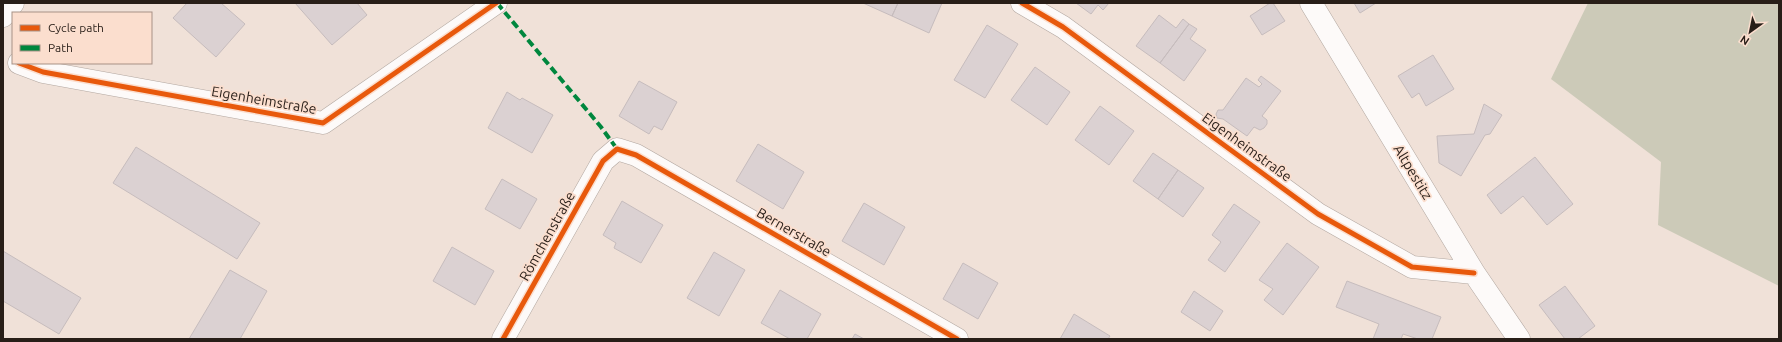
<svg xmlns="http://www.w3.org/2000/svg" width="1782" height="342" font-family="Ubuntu,sans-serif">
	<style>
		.green { fill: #cccab8 }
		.building { fill: #dbd1d2; stroke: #c6bcbd }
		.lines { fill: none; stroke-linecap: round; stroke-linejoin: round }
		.minor-casing { stroke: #b2a7a0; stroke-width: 23 }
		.minor { stroke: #fdfaf9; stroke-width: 22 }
		.quiet { stroke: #00873e; stroke-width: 4; stroke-dasharray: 8 4; stroke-linecap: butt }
		.cycleway-casing { stroke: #fbdece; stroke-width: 8 }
		.cycleway { stroke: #e8590c; stroke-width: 5 }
		.labels { text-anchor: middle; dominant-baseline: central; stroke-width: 3.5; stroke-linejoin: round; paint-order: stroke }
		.street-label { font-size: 14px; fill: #281e18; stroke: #fbdece }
	</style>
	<rect width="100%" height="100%" fill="#f0e1d8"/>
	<path class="green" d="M1588,3h191v283l-121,-61 3,-63 -110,-83z"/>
	<path class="building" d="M187,3h34l24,21 -29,33 -43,-39z
		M295,3h62l10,12 -35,30z
		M863,3h35l-6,13z
		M898,3h44l-13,30 -37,-17z
		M1076,3h33l-6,7 -5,-5 -7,9z
		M1270,3h3l12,18 -23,14 -12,-19z
		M1354,3h22l-16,10z
		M1159,15l17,13 7,-9 6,5 -29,39 -24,-17z
		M1189,24l8,5 -7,10 16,11 -22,31 -24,-18z
		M987,25l31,19 -33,54 -31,-18z
		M1433,55l21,34 -28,17 -7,-13 -7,5 -14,-22z
		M1035,67l35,25 -23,33 -36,-25z
		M1261,76l20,15 -19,25 5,4v4l-3,4 -4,2 -6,-3 -7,9 -24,-17 -6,-1 -1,-4 2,-4h5l23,-32 13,9 3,-3 -4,-4z
		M639,81l38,21 -15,28 -8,-4 -5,8 -30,-18z
		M507,92l13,8 2,-2 31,17 -21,38 -44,-25z
		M1484,104l18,11 -12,19 -5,1 -24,41 -22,-13 -2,-27 37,-2z
		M1100,106l34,25 -25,34 -34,-25z
		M758,144l46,28 -21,37 -47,-28z
		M136,147l124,76 -23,36 -124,-76z
		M1153,153l25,17 -20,29 -25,-18z
		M1535,157l38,47 -26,21 -24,-29 -22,18 -14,-19z
		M1178,170l26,18 -21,29 -25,-18z
		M502,179l35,20 -17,30 -35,-20z
		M622,201l41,24 -22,38 -27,-15 2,-5 -13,-8z
		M864,203l41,24 -21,38 -42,-24z
		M1234,204l26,18 -35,50 -17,-12 13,-18 -9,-7z
		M1287,243l32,24 -36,48 -19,-15 9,-11 -14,-9z
		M452,247l42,24 -19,34 -42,-24z
		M3,251l78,47 -22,36 -56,-33z
		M714,252l31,18 -26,46 -32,-18z
		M963,263l35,20 -20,36 -35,-20z
		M230,270l37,21 -27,48h-51z
		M1347,281l94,36 -9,22h-14l-15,-5 -2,5h-28l6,-15 -43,-17z
		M1565,286l30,40 -17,13h-13l-26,-34z
		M780,290l41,24 -14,25h-17l-29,-16z
		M1194,291l29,20 -13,20 -29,-19z
		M1074,314l36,22 -2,3h-48z
		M855,334l9,5h-12z"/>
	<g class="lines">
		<defs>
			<path id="minor" d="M1022,3l41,24 255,187 94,53 62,6
				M1311,3l163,270 45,66
				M3,16l10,-13
				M19,63l24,9 280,51 173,-120
				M503,339l100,-178 14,-12 19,6 321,184"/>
		</defs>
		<use href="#minor" class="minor-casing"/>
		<use href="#minor" class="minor"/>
		<path class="quiet" d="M497,3l104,124 16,22"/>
		<defs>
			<path id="cycleway" d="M1022,3l41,24 255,187 94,53 62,6
				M19,63l24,9 280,51 173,-120
				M503,339l100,-178 14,-12 19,6 321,184"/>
		</defs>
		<use href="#cycleway" class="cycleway-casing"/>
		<use href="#cycleway" class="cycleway"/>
	</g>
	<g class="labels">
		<g class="street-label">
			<text transform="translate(264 100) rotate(10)">Eigenheimstraße</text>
			<text transform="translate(1247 147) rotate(36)">Eigenheimstraße</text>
			<text transform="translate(1413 172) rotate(59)">Altpestitz</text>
			<text transform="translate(794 232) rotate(30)">Bernerstraße</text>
			<text transform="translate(547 236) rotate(-61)">Römchenstraße</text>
		</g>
	</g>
	<rect width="1782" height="342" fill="none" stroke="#281e18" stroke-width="8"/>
	<rect x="12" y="12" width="140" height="52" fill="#fbdece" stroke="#a79185"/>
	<rect x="20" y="25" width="20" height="6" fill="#e8590c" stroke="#a79185"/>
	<text x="48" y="32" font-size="12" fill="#281e18">Cycle path</text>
	<rect x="20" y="45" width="20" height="6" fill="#00873e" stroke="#a79185"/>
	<text x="48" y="52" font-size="12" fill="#281e18">Path</text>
	<g transform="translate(1750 32) rotate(213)" stroke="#fbdece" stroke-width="3" paint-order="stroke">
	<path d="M0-3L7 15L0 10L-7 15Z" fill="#281e18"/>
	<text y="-6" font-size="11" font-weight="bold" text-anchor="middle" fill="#281e18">N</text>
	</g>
</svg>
